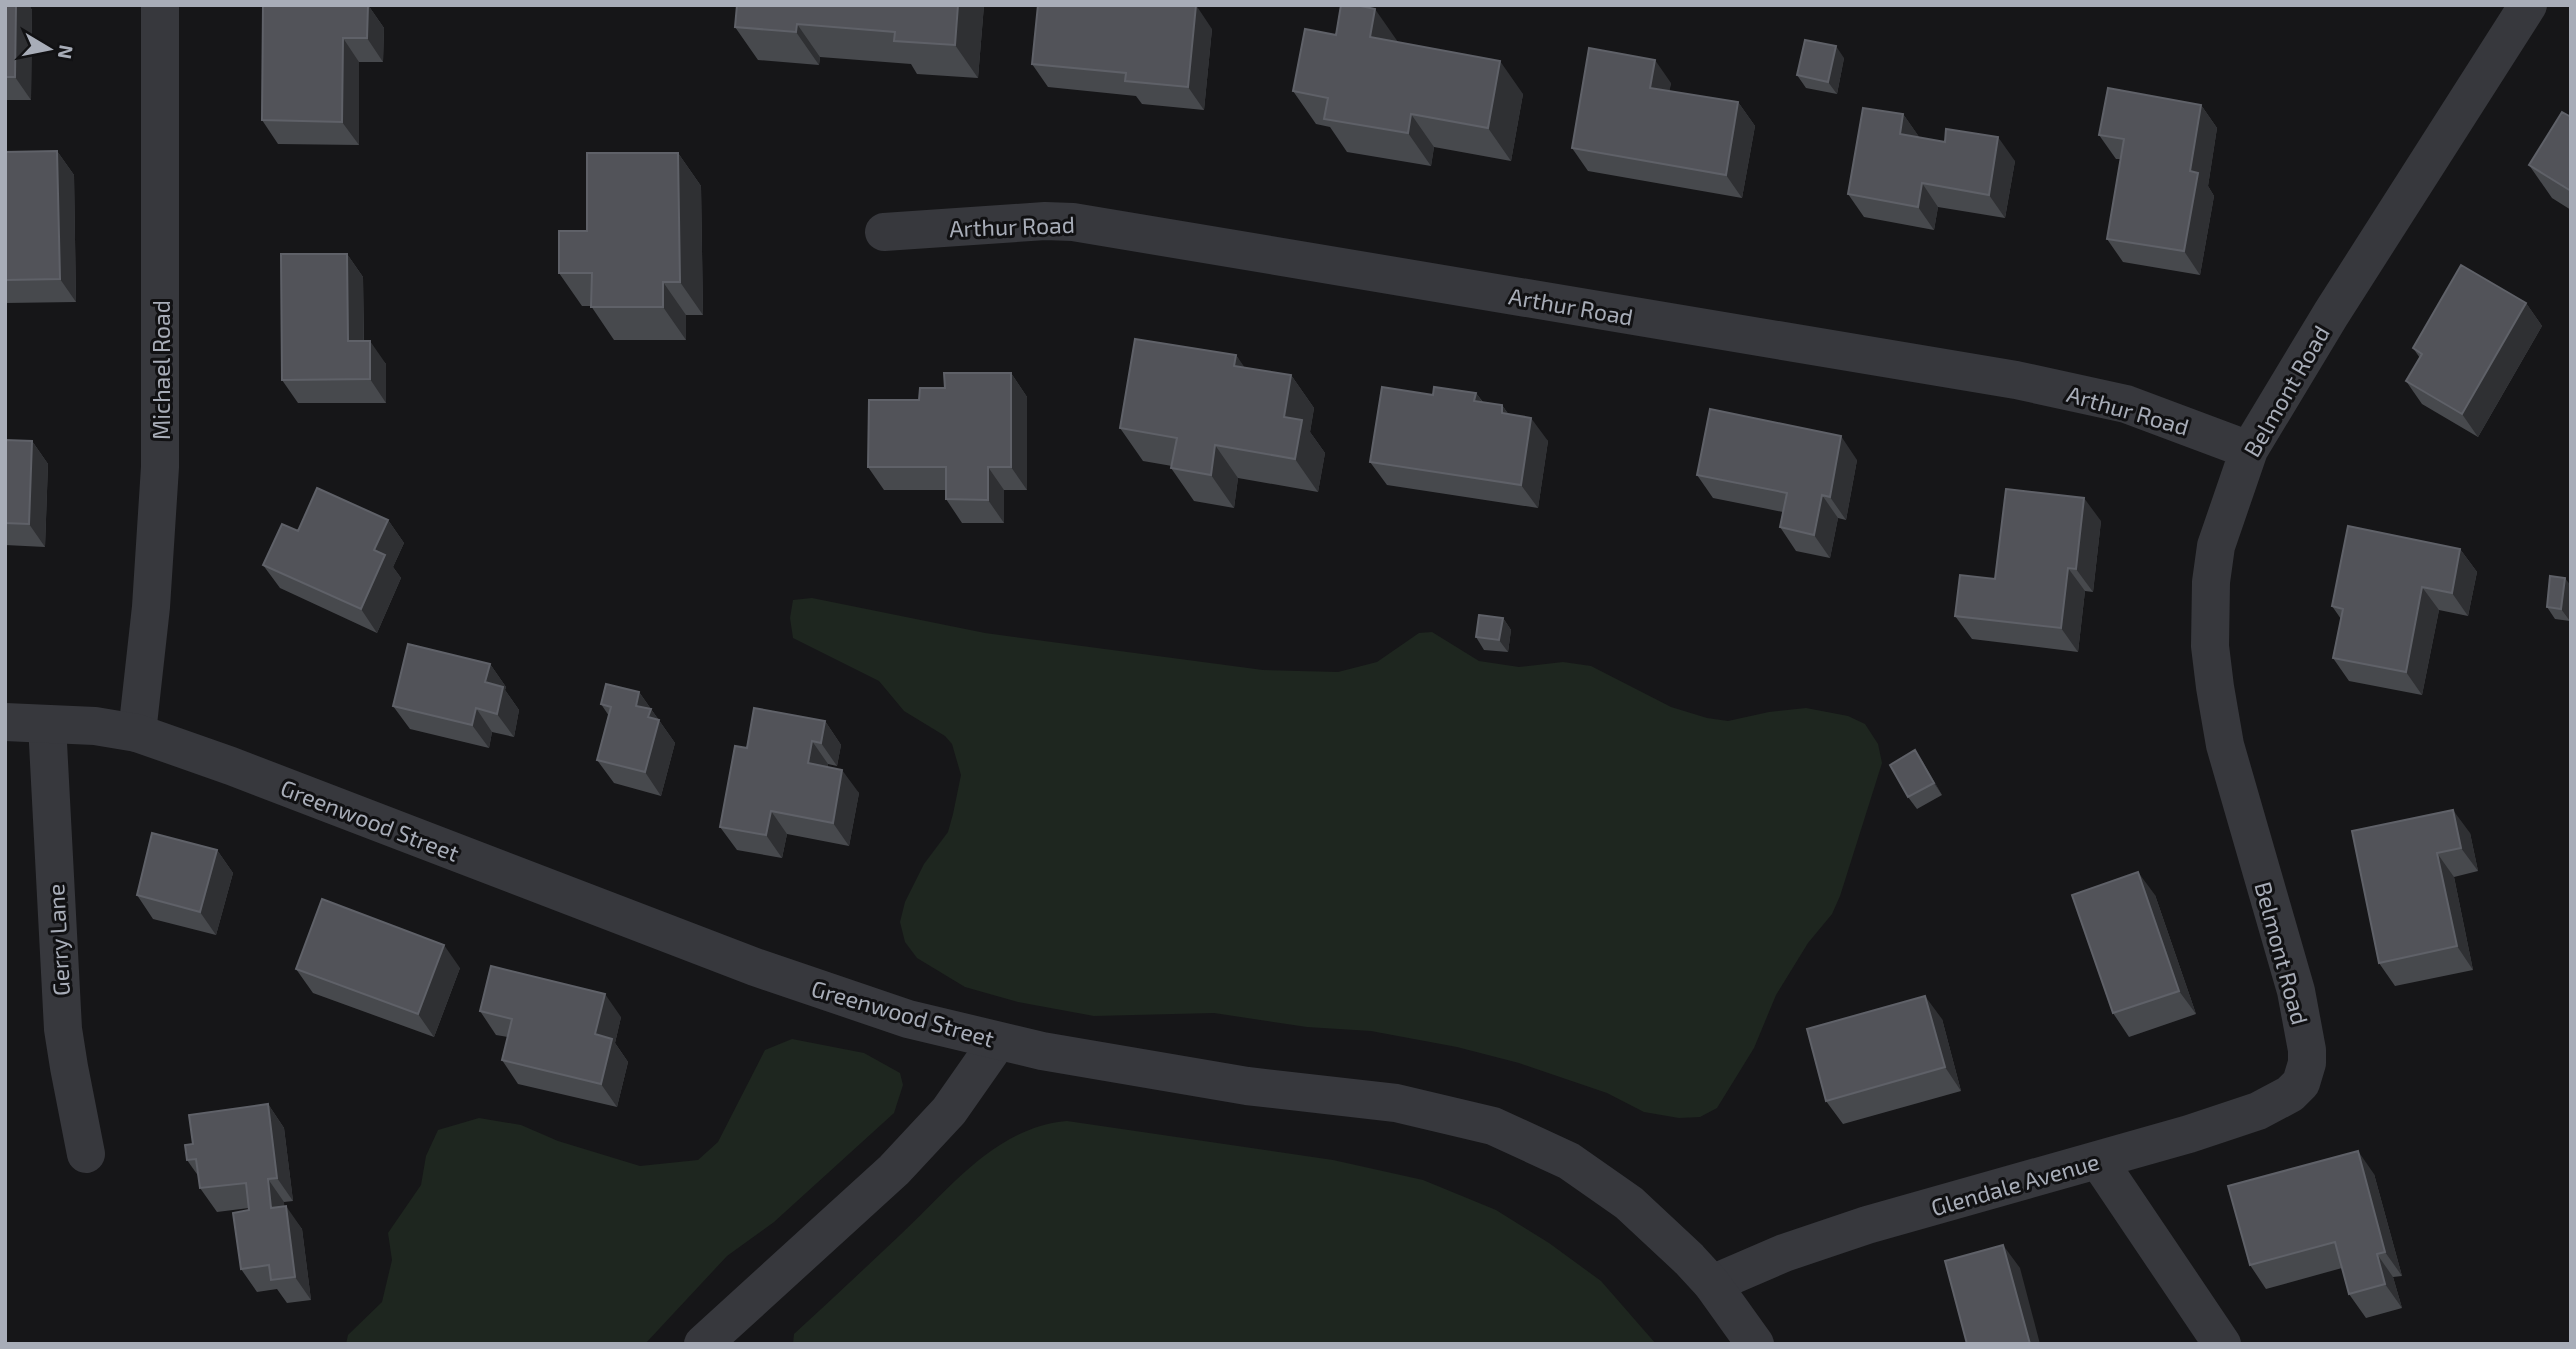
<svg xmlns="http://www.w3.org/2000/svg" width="2576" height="1349" font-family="'Exo 2',sans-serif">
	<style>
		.green { fill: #1e261f }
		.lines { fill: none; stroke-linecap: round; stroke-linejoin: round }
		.minor { stroke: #37383d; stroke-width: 38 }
		.tertiary { stroke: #37383d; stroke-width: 38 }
		.wall { fill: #47494d }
		.shaded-wall { fill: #2f3033 }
		.building { fill: #525359; stroke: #5f6168; stroke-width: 2 }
		.labels { text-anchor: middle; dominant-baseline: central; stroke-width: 6; stroke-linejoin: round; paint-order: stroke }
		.street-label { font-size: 23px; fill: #a8adb8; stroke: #111113 }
	</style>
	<rect width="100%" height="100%" fill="#161618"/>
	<path class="green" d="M812,598l173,35 278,37 75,2 39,-10 42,-29 13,-1 47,29 40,6 44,-5 28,4 80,41 36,11 21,3 41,-9 37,-4 42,8 17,8 13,20 4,19 -42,133 -8,18 -24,29 -32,52 -22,53 -37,60 -17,9 -21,1 -35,-6 -37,-19 -88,-30 -62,-16 -86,-16 -64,-4 -93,-14 -120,3 -76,-14 -53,-15 -48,-29 -12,-16 -5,-20 5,-20 19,-38 24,-32 5,-18 8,-39 -9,-31 -7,-8 -41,-25 -25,-30 -86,-43 -3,-20 3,-18z
		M792,1039l72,14 36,20 3,12 -9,28 -120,109 -47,34 -82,88h-299l2,-9 34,-33 10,-42 -4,-27 33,-48 5,-29 12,-26 41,-12 42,7 37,16 82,25 58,-6 20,-18 47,-92z
		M1067,1121l266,39 90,20 73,30 53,33 52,38 55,63h-863l1,-10c35,-32 70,-65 105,-98 49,-45 96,-109 168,-115z"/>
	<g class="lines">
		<path class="minor" d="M884,232l161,-11 28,1 943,158 110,24 123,46
			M47,724l16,305 6,38 17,87
			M137,733l14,-126 9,-140v-462
			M2098,1160l124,184
			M1712,1284l72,-31 83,-28 322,-91 69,-23 32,-17 11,-11 6,-20v-13l-11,-59 -71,-246 -10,-58 -5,-41 1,-64 5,-36 33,-96 82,-136 197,-309
			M703,1344l191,-174 55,-59 49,-70"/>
		<path class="tertiary" d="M5,722l90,4 42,7 94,33 524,201 153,52 134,32 205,35 149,17 97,23 76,35 60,42 60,56 23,25 43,60"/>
	</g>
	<path class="wall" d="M5,5h24l3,5 -1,90h-26z
		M368,5l16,23 -1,34h-24v83l-81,-1 -16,-24z
		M984,5l-6,73 -61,-4 -6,-10 -91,-7 -1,8 -61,-5 -23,-33z
		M1212,29l-8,81 -62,-6 -6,-8 -88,-9 -16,-23z
		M1336,35l62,7 125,52 -12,67 -77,-14 -3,19 -84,-14 -17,-25 -14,-3 -23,-33z
		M1844,58l-7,36 -31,-6 -9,-13z
		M1671,83l-2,8 69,11 17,24 -13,72 -154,-27 -16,-23z
		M2201,105l16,23 -9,58 6,10 -14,79 -77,-13 -16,-23 14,-80h-5l-17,-24z
		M1903,114l16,23 96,24 -10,57 -67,-11 -4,23 -70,-13 -16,-23z
		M2571,117v93l-19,-12 -23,-33z
		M57,151l17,24 2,127 -71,1v-151z
		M678,153l23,33 2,129h-17v25h-72l-23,-34h-9l-23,-33 28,-42z
		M347,254l16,23 1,64 22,23v39h-88l-16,-23z
		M2526,303l16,23 -64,111 -56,-33 -16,-23 14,-23 -7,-10z
		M1236,355l8,13 47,7 23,33 -4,24 15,21 -7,39 -80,-14 -4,30 -40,-7 -23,-33 1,-2 -29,-5 -23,-33z
		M1011,373l16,24v93h-23v33h-42l-16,-24v-9h-62l-16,-23 51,-67 26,-12z
		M1476,393l7,9 19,3 7,10 39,26 -10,67 -151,-23 -17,-23 63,-67z
		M5,440l27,1 16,23 -3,83 -40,-2z
		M1857,460l-11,60 -8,-2 -8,40 -34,-7 -16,-24 3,-15 -70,-14 -16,-23z
		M388,520l16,23 -11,24 8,11 -24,55 -97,-45 -17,-23 35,-34z
		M2101,521l-8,71 -8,-1 -7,61 -106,-13 -17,-23 40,-37z
		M2460,549l17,23 -9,44 -29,-6 -17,85 -73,-14 -16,-23 8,-39 -9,-13z
		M2571,586l-1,35 -15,-2 -8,-12z
		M1503,618l8,12 -3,22 -24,-2 -8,-13z
		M490,664l16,23 -1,3 14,20 -5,27 -22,-5 -3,16 -79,-19 -17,-23z
		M639,692l36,51 -14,53 -47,-13 -17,-23 12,-44 -8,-12z
		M825,721l16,24 -4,21 -9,-2v3l31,26 -10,53 -62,-12 -5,24 -45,-8 -17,-23z
		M1915,750l27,45 -25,14 -9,-12z
		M2352,831l118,2 8,38 -24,6 19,93 -78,16 -16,-23z
		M217,850l16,23 -17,62 -63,-16 -16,-24z
		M2155,895l41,119 -67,23 -16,-24z
		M460,968l-26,69 -121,-44 -17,-24z
		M480,1011l141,6 -6,26 13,19 -11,45 -99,-23 -16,-24 6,-23 -12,-2z
		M1942,1019l19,72 -118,33 -17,-23z
		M268,1104l16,24 9,73 -9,1v4l18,23 9,71 -24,3 -10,-14 -20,3 -16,-23 8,-61 -32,4 -17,-24 -1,-11 -12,-17 6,-16z
		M2374,1174l28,102 -9,1 9,31 -36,10 -17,-24 -7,-26 -76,21 -16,-24z"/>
	<path class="shaded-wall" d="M16,5h13l3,5 -1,90 -16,-23z
		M368,5l16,23 -1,34 -16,-24z
		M958,5h26l-6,73 -23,-33z
		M1196,5l16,24 -8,81 -16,-23z
		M1375,9l23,33 -5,28 -23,-33z
		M797,24l23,33 -1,8 -23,-33z
		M343,38l16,24v83l-17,-23z
		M1836,46l8,12 -7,36 -9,-12z
		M1655,60l16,23 -5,28 -16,-23z
		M1500,61l23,33 -12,67 -23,-33z
		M1738,102l17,24 -13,72 -16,-23z
		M2201,105l16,23 -9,58 6,10 -14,79 -16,-24 6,-80z
		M1411,114l23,33 -3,19 -23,-33z
		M1903,114l17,24 -20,-4z
		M1998,137l17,24 -10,57 -16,-23z
		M57,151l17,24 2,127 -16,-23z
		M678,153l23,33 2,129 -23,-33z
		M1922,183l16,24 -4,23 -16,-23z
		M347,254l16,23 1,88 -16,-24z
		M663,282l23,33v25l-23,-33z
		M2526,303l16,23 -64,111 -16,-23z
		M370,341l16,23v39l-16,-24z
		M1236,355l23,33 -25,-22z
		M1011,373l16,24v93l-16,-23z
		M1291,375l23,33 -4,24 15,21 -7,39 -23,-33 -11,-42z
		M1476,393l16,23 -18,-15z
		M1502,405l16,24 -16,-16z
		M1531,418l17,23 -10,67 -17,-23z
		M1841,436l16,24 -11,60 -16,-23z
		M32,441l16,23 -3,83 -16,-23z
		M1215,445l23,33 -4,30 -23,-33z
		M988,467l16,23v33l-16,-23z
		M1822,495l16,23 -8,40 -16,-23z
		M2084,498l17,23 -8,71 -17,-23z
		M388,520l16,23 -11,24 8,11 -24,55 -16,-24 13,-59z
		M2460,549l17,23 -9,44 -16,-23z
		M2068,568l17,23 -7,61 -17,-24z
		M2565,578l6,8 -1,35 -9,-12z
		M2422,587l17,23 -17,85 -16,-23z
		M1503,618l8,12 -3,22 -9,-12z
		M490,664l16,23 -1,3 14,20 -5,27 -17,-23 -12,-32z
		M639,692l36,51 -14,53 -16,-24 -9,-66z
		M476,708l16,24 -3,16 -17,-23z
		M825,721l16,24 -4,21 -16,-23z
		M812,741l16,23 -3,22 -17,-23z
		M1915,750l8,12 19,33 -8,-12z
		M842,770l17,23 -10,53 -16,-23z
		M2453,810l17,23 8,38 -17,-23z
		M771,811l16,23 -5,24 -16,-23z
		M217,850l16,23 -17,62 -16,-23z
		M2437,853l17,24 19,93 -16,-24z
		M2138,872l17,23 41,119 -17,-23z
		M444,945l16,23 -26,69 -16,-23z
		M605,994l16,23 -6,26 13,19 -11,45 -16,-23 -6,-50z
		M1925,996l17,23 19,72 -16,-24z
		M268,1104l16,24 9,73 -16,-23z
		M2358,1151l16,23 28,102 -17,-24z
		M268,1179l16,23 3,29 -16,-23z
		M286,1206l16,23 9,71 -16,-23z
		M2003,1245l17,23 20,76h-10z
		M2377,1254l16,23 9,31 -17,-24z"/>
	<path class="building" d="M5,5h11l-1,72h-10z
		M263,5h105l-1,33h-24l-1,84 -80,-2z
		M737,5h221l-3,40 -61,-4 1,-9 -98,-8 -1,8 -61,-5z
		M1038,5h158l-8,82 -63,-6 1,-8 -94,-9z
		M1341,5h15l19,4 -5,28 130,24 -12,67 -77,-14 -3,19 -84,-14 4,-21 -35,-7 12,-62 31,6z
		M1805,40l31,6 -8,36 -31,-7z
		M1589,48l66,12 -5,28 88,14 -12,73 -154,-27z
		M2108,88l93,17 -11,66 8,2 -14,78 -77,-12 17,-100 -25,-4z
		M1863,108l40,6 -3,20 45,8 1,-13 52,8 -9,58 -67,-12 -4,24 -70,-13z
		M2562,112l9,5v74l-42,-26z
		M57,151l3,128 -55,1v-128z
		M587,153h91l2,129h-17v25h-72l1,-34h-33v-42h28z
		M281,254h66l1,87h22v38l-88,1z
		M2461,265l65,38 -64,111 -56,-33 16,-27 -9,-6z
		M1135,339l101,16 -2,11 57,9 -7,42 18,3 -7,39 -80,-14 -4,30 -40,-7 6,-30 -57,-10z
		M944,373h67v94h-23v33l-42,-1v-32h-78l1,-67h50l1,-12h25z
		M1382,387l51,8 1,-8 42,6 -2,8 28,4v8l29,5 -10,67 -151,-23z
		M1710,409l131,27 -11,61 -8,-2 -8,40 -34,-8 7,-34 -90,-18z
		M5,440l27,1 -3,83 -24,-1z
		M317,488l71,32 -14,30 11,5 -24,54 -98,-44 19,-41 16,7z
		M2006,489l78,9 -8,71 -8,-1 -7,60 -106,-12 5,-41 35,4z
		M2348,526l112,23 -8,44 -30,-6 -16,85 -73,-14 10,-49 -11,-3z
		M2550,576l15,2 -4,31 -14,-2z
		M1479,615l24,3 -4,22 -23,-3z
		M408,644l82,20 -5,18 18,5 -6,27 -21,-6 -4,17 -79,-19z
		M606,684l33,8 -3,14 15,3 -3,8 11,3 -14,52 -48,-12 14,-53 -10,-3z
		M754,708l71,13 -4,22 -9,-2 -4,22 34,7 -9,53 -62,-12 -5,24 -46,-8 15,-81 12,2z
		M1915,750l19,33 -26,14 -18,-32z
		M2453,810l8,38 -24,5 20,93 -78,17 -27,-132z
		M152,833l65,17 -17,62 -63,-17z
		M2138,872l41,119 -66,22 -41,-118z
		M322,899l122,46 -26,69 -122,-45z
		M491,966l114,28 -10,40 17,5 -11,45 -99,-24 10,-41 -32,-8z
		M1925,996l20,71 -119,34 -19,-72z
		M268,1104l9,74 -9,1 3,29 15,-2 9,71 -24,3 -2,-15 -28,4 -8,-56 16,-3 -3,-27 -46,5 -4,-29 -9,1 -2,-15 8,-1 -4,-29z
		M2358,1151l27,101 -8,2 8,30 -36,10 -14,-52 -85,23 -22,-79z
		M2003,1245l27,99h-63l-22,-83z"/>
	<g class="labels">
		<g class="street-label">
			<text transform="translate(1012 226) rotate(-2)">Arthur Road</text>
			<text transform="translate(1571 306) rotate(10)">Arthur Road</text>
			<text transform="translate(161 370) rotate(-90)">Michael Road</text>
			<text transform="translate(2286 391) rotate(-60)">Belmont Road</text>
			<text transform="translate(2128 410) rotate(16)">Arthur Road</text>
			<text transform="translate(370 820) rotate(21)">Greenwood Street</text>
			<text transform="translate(58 940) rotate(-93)">Gerry Lane</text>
			<text transform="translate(2282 953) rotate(75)">Belmont Road</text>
			<text transform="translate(903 1013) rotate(16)">Greenwood Street</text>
			<text transform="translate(2015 1184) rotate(-16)">Glendale Avenue</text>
		</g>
	</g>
	<rect width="2576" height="1349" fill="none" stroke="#a8adb8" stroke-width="14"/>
	<g transform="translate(49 49) rotate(100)" stroke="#111113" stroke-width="5" paint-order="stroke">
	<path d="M0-5L12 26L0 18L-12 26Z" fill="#a8adb8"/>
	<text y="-10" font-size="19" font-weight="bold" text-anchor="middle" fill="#a8adb8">N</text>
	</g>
</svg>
